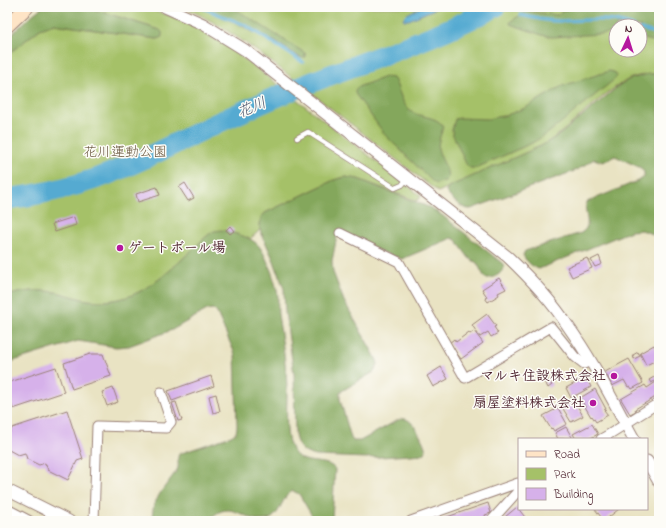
<svg xmlns="http://www.w3.org/2000/svg" width="666" height="528" font-family="'Indie Flower','Klee One',sans-serif">
	<style>
		.green { fill: #a5c168; stroke: #78704a; fill-rule: evenodd }
		.forest { fill: #84a75c; stroke: #676344 }
		.water { fill: #55aad1; stroke: #50647e }
		.lines { fill: none; stroke-linecap: round; stroke-linejoin: round }
		.stream { stroke: #55aad1; stroke-width: 3.5 }
		.river { stroke: #55aad1; stroke-width: 21 }
		.building { fill: #d6b1ea }
		.service-casing { stroke: #9a8177; stroke-width: 6 }
		.minor-casing { stroke: #9a8177; stroke-width: 11 }
		.tertiary-casing { stroke: #9a8177; stroke-width: 13 }
		.secondary-casing { stroke: #9a8177; stroke-width: 15 }
		.service { stroke: #fff; stroke-width: 4.5 }
		.minor { stroke: #fff; stroke-width: 9 }
		.tertiary { stroke: #fff; stroke-width: 11 }
		.secondary { stroke: #fee4c6; stroke-width: 13 }
		.poi-dot { fill: #b5179e; stroke: #fdfcf7; stroke-width: 1.5 }
		.labels { text-anchor: middle; dominant-baseline: central; stroke-width: 3; stroke-linejoin: round; paint-order: stroke }
		.park-label { font-size: 14px; fill: #6a5840; stroke: #fdfcf7 }
		.poi-label { font-size: 14px; font-weight: bold; fill: #4a1f2b; stroke: #fdfcf7; text-anchor: end }
		.water-label { font-size: 15px; font-style: italic; fill: #4e576d; stroke: #fdfcf7 }
	</style>
	<rect width="100%" height="100%" fill="#fdfcf7"/>
	<filter id="ink" filterUnits="userSpaceOnUse"><feTurbulence type="fractalNoise" baseFrequency=".025" numOctaves="2"/><feDisplacementMap in="SourceGraphic" scale="8" xChannelSelector="R" yChannelSelector="G"/><feConvolveMatrix kernelMatrix="1 2 1 2 8 2 1 2 1" color-interpolation-filters="sRGB"/></filter>
	<filter id="wash" filterUnits="userSpaceOnUse"><feTurbulence type="fractalNoise" baseFrequency=".012" numOctaves="4" result="noise"/><feDisplacementMap in="SourceGraphic" scale="16" xChannelSelector="R" yChannelSelector="G"/><feGaussianBlur stdDeviation="0.9" result="paint"/><feColorMatrix in="noise" values="0 0 0 0 0 0 0 0 0 0 0 0 0 0 0 0 0 1.4 0 .05"/><feComposite in="paint" operator="in"/></filter>
	<g filter="url(#wash)">
		<rect width="100%" height="100%" fill="#e9e3c3"/>
		<path class="green" d="M87,7h55l29,9 29,14 28,17 57,43 14,-7c-37,-28 -69,-54 -111,-74v-2h471v67c-10,0 -21,1 -30,5 -31,16 -56,48 -86,66l-105,47 -133,-104 -14,7 130,101 -4,5 -59,-22 -13,-2 -11,3 -69,33 -6,11 1,6 -10,9c-15,-5 -28,-13 -42,-4 -39,35 -71,78 -130,63 -5,-1 -9,-3 -14,-4 -19,-5 -39,-4 -57,2v-241l33,-26 14,-5 103,15 4,-1 -1,-8zM616,26h24v24h-24z"/>
		<path class="forest" d="M42,7h45l73,23 2,2v4l-1,2 -4,1 -103,-15 -14,5 -33,26v-16l25,-24z
			M204,7h28l73,46 1,4 -5,1 -27,-17 -12,-4 -26,-14 -30,-13z
			M569,7h61l4,5 4,2 4,-1 7,-6h10v36l-19,-5v-12h-24v7l-64,4 -10,-2 -32,-11 1,-3 16,-10 30,4z
			M609,71l5,1 3,4 -2,3 -68,55 -15,9 -56,25h-6l-4,-4 -13,-29 -1,-5 3,-11 5,-1 28,1 19,-4 18,-7 37,-22z
			M648,74h11v163l-17,-7 -11,1 -92,38c-7,-2 -13,-8 -16,-14l2,-4 56,-18c13,-8 1,-20 6,-31l53,-22 4,-3v-5l-3,-4 -26,-12 -12,6 -9,-3 -17,11 -106,39c-8,1 -20,-10 -25,-17l2,-5 95,-42 16,-10 62,-51 9,-5z
			M385,77l8,1 2,3c4,9 7,22 14,29 9,8 27,5 34,16 -1,7 -5,14 -5,22 2,11 10,19 10,30l-3,3 -9,3 -4,-3 -46,-45 -30,-41c-2,-4 -1,-6 2,-8z
			M346,177l12,2 73,29 12,8 59,47 2,3c-1,8 -11,13 -19,12l-8,-15 -8,-5 -13,-18 -4,-2 -50,21 -65,-23 -5,25 1,11 11,29 33,59 1,4 -4,8 -34,20v7l11,39 2,3h7l38,-21c3,-1 6,-2 10,0 6,3 17,23 18,31l-2,3 -58,4 -51,-2c-12,-3 -18,-9 -20,-21l-1,-61 -9,-62 -1,-23 -10,-28 -14,-31 -1,-6 2,-6 4,-5 69,-33z
			M222,230c10,3 26,6 34,13 9,7 18,35 21,47 2,8 0,16 1,24 4,27 9,53 9,79 0,14 -2,40 3,52 9,25 35,11 45,24l-3,52h-17l-16,-27 -6,-3c-12,5 -11,22 -23,28 -14,6 -28,-8 -42,-9 -12,0 -15,9 -25,11 -14,2 -35,0 -50,0 -4,-19 14,-36 24,-51 3,-5 -1,-10 2,-16l52,-18 5,-3 1,-7 -2,-72 -18,-41 -4,-4 -6,1 -35,20 -43,16 -13,1 -38,-6 -71,22v-67c18,-6 38,-7 57,-2 5,1 9,3 14,4 59,15 91,-28 130,-63l6,-4z"/>
		<path class="water" d="M421,7h18l-30,13h-5l-1,-2 4,-4z
			M22,189l2,15 -17,-1v-9z"/>
		<g class="lines">
			<path class="stream" d="M203,8l42,17 58,37
				M521,15c12,3 24,6 37,6 29,0 46,-5 75,5
				M640,29l19,5
				M316,72l7,5"/>
			<path class="river" d="M7,199c31,-4 62,-11 91,-21 39,-14 75,-34 113,-52 25,-12 51,-23 77,-34 68,-29 141,-50 207,-85"/>
		</g>
		<g id="blocks">
			<path class="building" d="M185,183l9,15 -6,3 -9,-14z
				M157,187l3,8 -22,7 -2,-8z
				M74,217l2,8 -21,7 -3,-8z
				M230,226l4,5 -4,3 -4,-4z
				M599,256l3,8 -7,3 -4,-7z
				M587,258l5,10 -20,9 -5,-10z
				M499,278l7,11 -8,4 1,2 -11,7 -3,-4 2,-1 -5,-8z
				M487,314l9,12 -2,1 4,6 -7,4 -3,-5 -8,5 -8,-12z
				M474,331l9,12 -22,16 -12,-16 5,-4 2,3 13,-10 1,2z
				M654,345l5,10v4l-13,6 -6,-12z
				M638,352l2,4 -6,3 -1,-4z
				M90,354h13l8,22 -39,13 -8,-26z
				M629,359l14,24 -11,6 -2,-3 -2,1 -4,-7 -12,6 -7,-14z
				M56,367l8,25 -51,17 -3,-9 -3,1v-18z
				M441,367l7,12 -15,8 -6,-11z
				M659,374v5l-8,4 -2,-3z
				M211,376l3,10 -42,15 -4,-10z
				M586,377l5,10 -20,11 -5,-10z
				M549,380l3,5 -4,3 -3,-6z
				M659,380v15l-24,14 1,2 -6,3 -9,-15 24,-14 2,3z
				M113,388l5,14 -11,4 -5,-14z
				M595,389l11,20 -2,1 4,5 -12,7 -4,-6 -1,1 -11,-19z
				M216,394l4,17 -7,2 -4,-17z
				M574,400l9,16 -12,6 -9,-15z
				M176,402l6,18 -4,1 -6,-18z
				M558,408l9,16 -13,7 -2,-3 -1,1 -8,-13z
				M67,410l16,49 -6,2 -9,19 -20,-10 -3,-7 -6,2 -12,-6 -2,-6 -7,2 -11,-6v-12l5,-9z
				M592,424l6,10 -9,5h-13l-3,-5z
				M566,427l7,12h-15l-3,-6z
				M488,503l3,10 -6,2 1,4 -7,2h-34l-1,-3z
				M517,507l11,14h-20l-3,-4z
				M595,509h24l-15,12z"/>
		</g>
	</g>
	<g filter="url(#ink)">
		<use href="#blocks" fill-opacity="0" stroke="#9a8177" stroke-width="1"/>
		<g class="lines">
			<defs>
				<path id="service" d="M297,138l11,-6 87,56 7,-3 6,-7"/>
				<path id="minor" d="M340,233l59,29 66,116 86,-51 24,30 9,7 6,-3
					M601,439c20,-11 38,-25 58,-36
					M94,521l3,-95 69,2 5,-6 -10,-30
					M411,521l107,-38 1,1
					M491,521l28,-31"/>
				<path id="tertiary" d="M165,7l38,17 42,26 263,207c22,21 43,43 60,69 25,35 45,75 66,113
					M647,461l12,21
					M7,490l62,31
					M7,510l21,11"/>
				<path id="secondary" d="M7,26l20,-19"/>
			</defs>
			<use href="#service" class="service-casing"/>
			<use href="#minor" class="minor-casing"/>
			<use href="#tertiary" class="tertiary-casing"/>
			<use href="#secondary" class="secondary-casing"/>
			<use href="#service" class="service"/>
			<use href="#minor" class="minor"/>
			<use href="#tertiary" class="tertiary"/>
			<use href="#secondary" class="secondary"/>
		</g>
	</g>
	<g class="poi-dot">
		<circle cx="120" cy="248" r="4"/>
		<circle cx="614" cy="376" r="4"/>
		<circle cx="593" cy="403" r="4"/>
	</g>
	<g class="labels">
		<g class="park-label">
			<text x="125" y="152">花川運動公園</text>
		</g>
		<g class="poi-label">
			<text x="128" y="248" text-anchor="start">ゲートボール場</text>
			<text x="606" y="376">マルキ住設株式会社</text>
			<text x="585" y="403">扇屋塗料株式会社</text>
		</g>
		<g class="water-label">
			<text transform="translate(252 108) rotate(-23)">花川</text>
		</g>
	</g>
	<rect width="666" height="528" fill="none" stroke="#fdfcf7" stroke-width="24"/>
	<rect x="518" y="438" width="130" height="72" fill="#fdfcf7" stroke="#b5a4a5"/>
	<rect x="526" y="451" width="20" height="6" fill="#fee4c6" stroke="#b5a4a5"/>
	<text x="554" y="458" font-size="12" fill="#4a1f2b">Road</text>
	<rect x="526" y="468" width="20" height="12" fill="#a5c168" stroke="#b5a4a5"/>
	<text x="554" y="478" font-size="12" fill="#4a1f2b">Park</text>
	<rect x="526" y="488" width="20" height="12" fill="#d6b1ea" stroke="#b5a4a5"/>
	<text x="554" y="498" font-size="12" fill="#4a1f2b">Building</text>
	<g transform="translate(628 38) rotate(4)"><circle r="19" fill="#fdfcf7" stroke="#b5a4a5"/>
	<path d="M0-3L7 15L0 10L-7 15Z" fill="#b5179e"/>
	<text y="-6" font-size="11" font-weight="bold" text-anchor="middle" fill="#4a1f2b">N</text>
	</g>
</svg>
